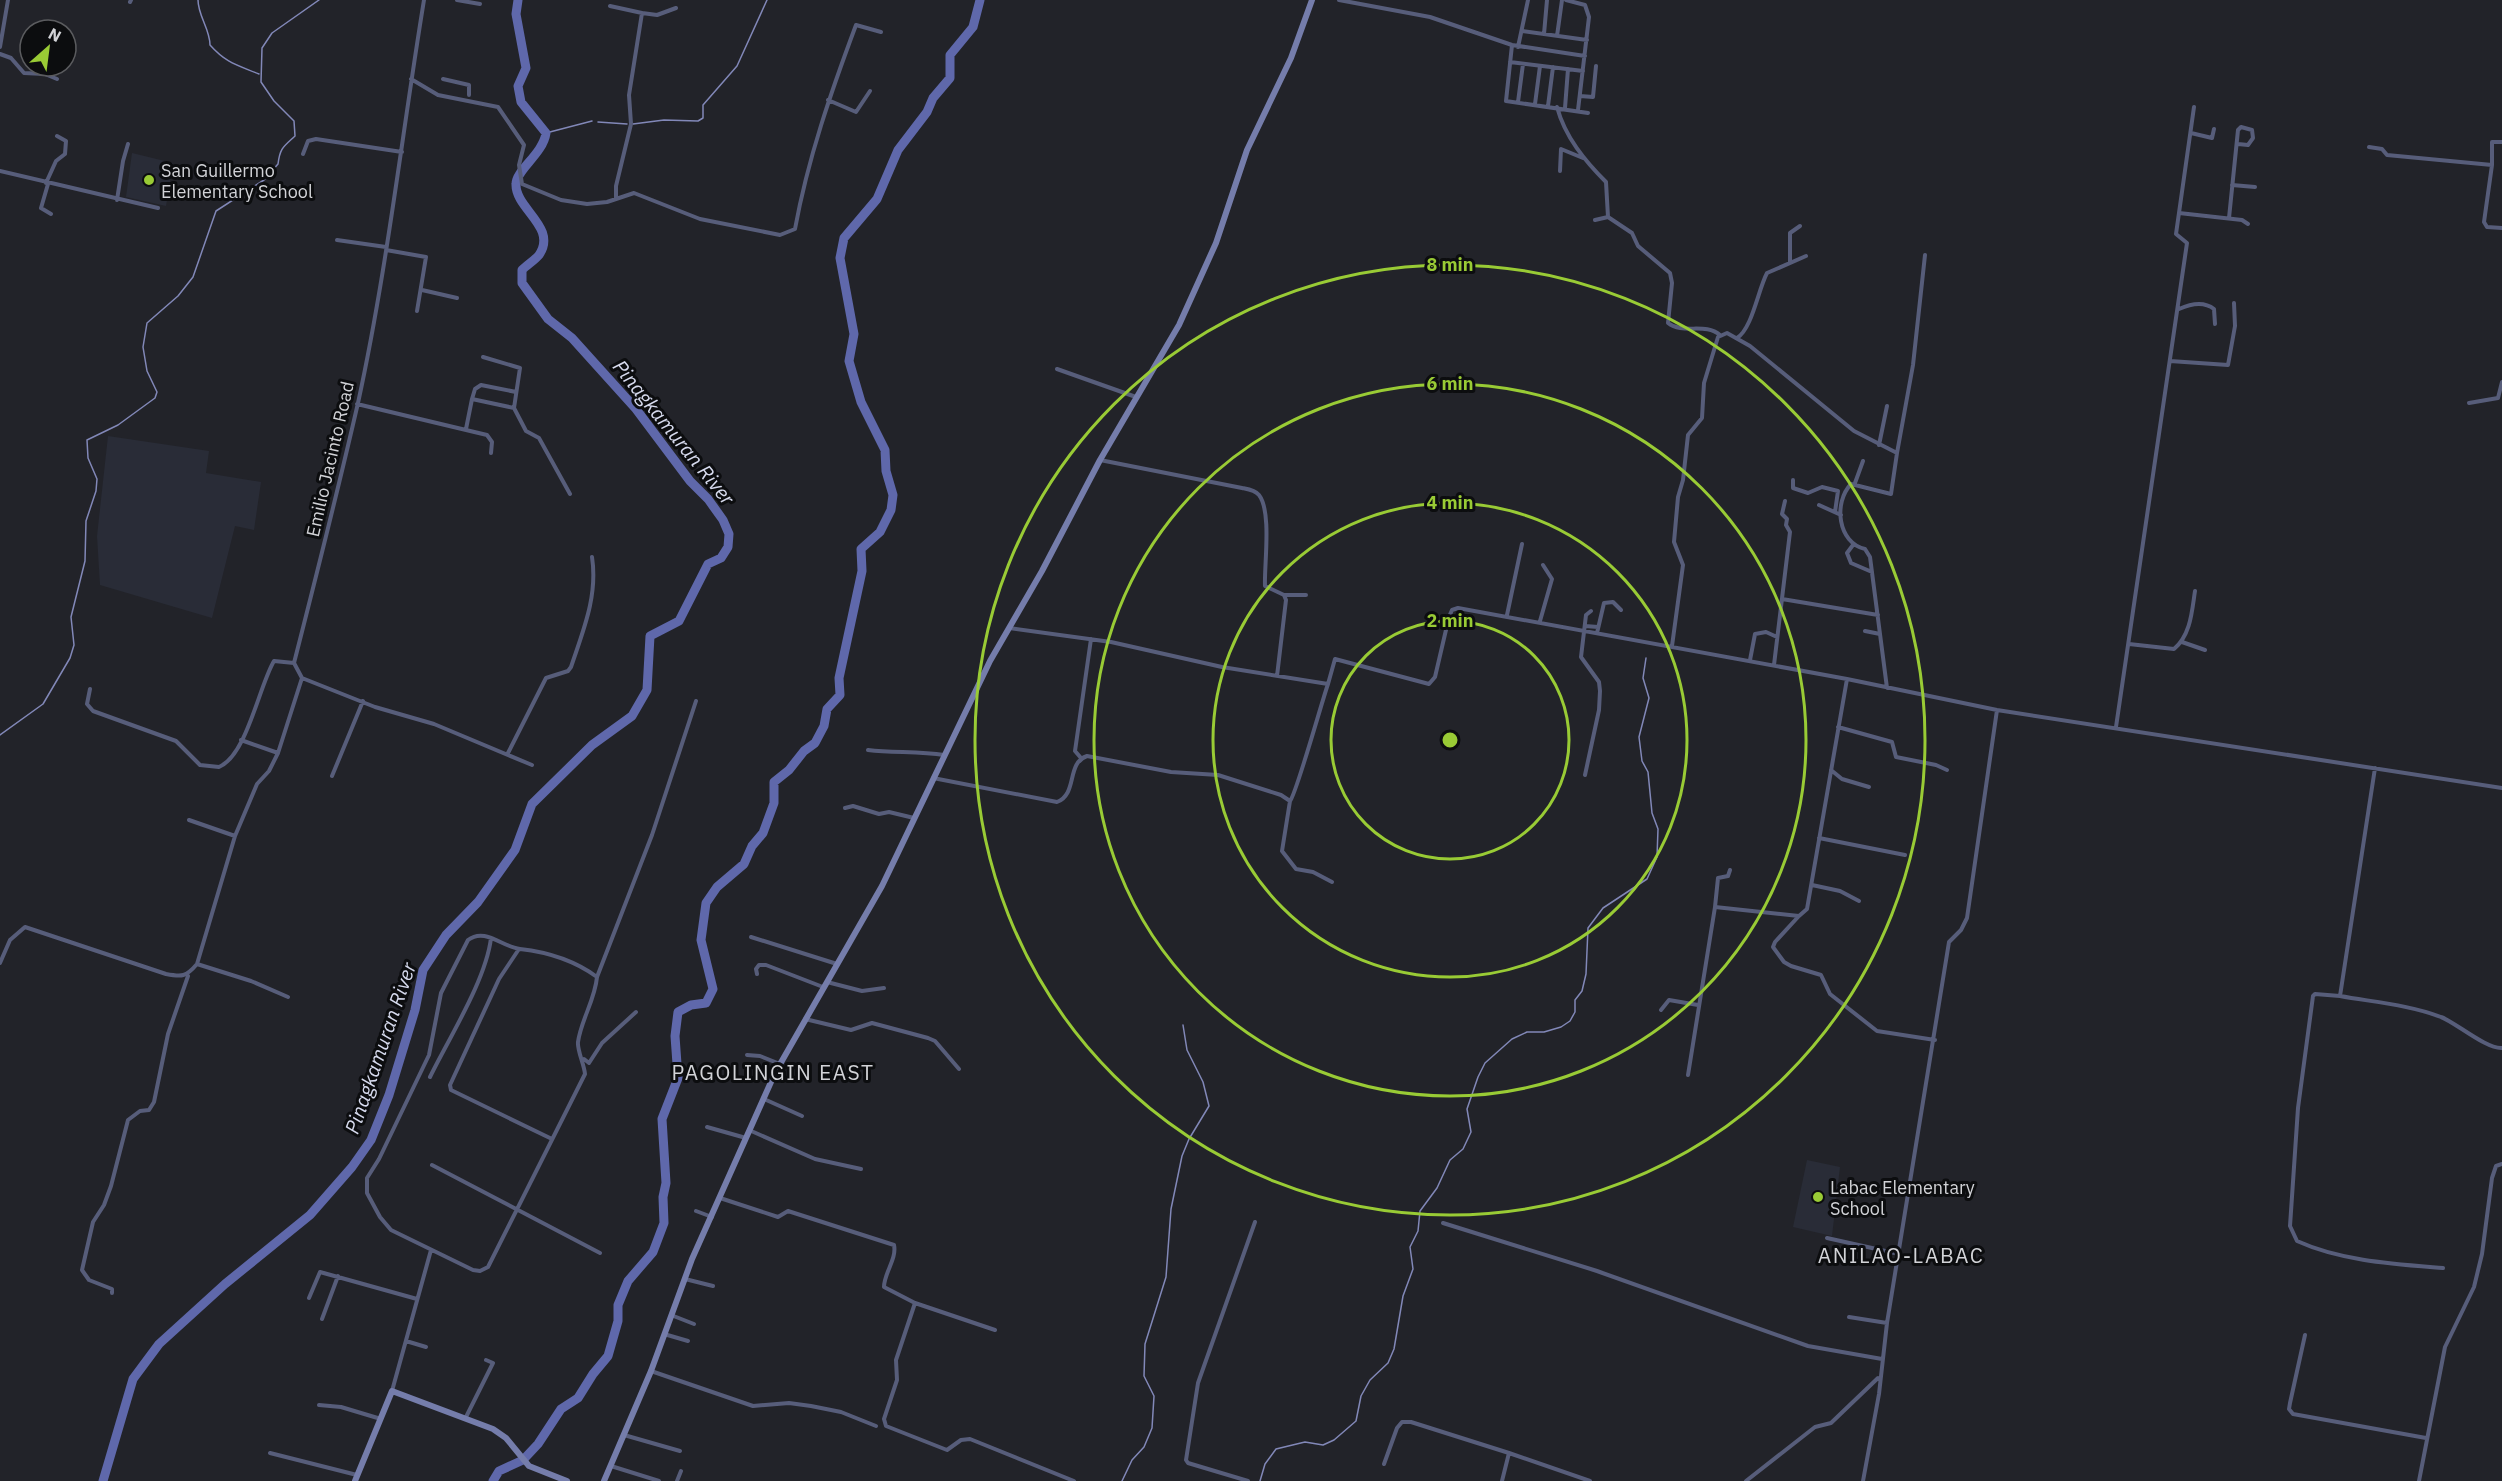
<svg xmlns="http://www.w3.org/2000/svg" width="2502" height="1481" font-family="'IBM Plex Sans',sans-serif">
	<style>
		.built { fill: #292c37 }
		.lines { fill: none; stroke-linecap: round; stroke-linejoin: round }
		.stream { stroke: #8288b8; stroke-width: 1.5 }
		.river { stroke: #5f68ab; stroke-width: 9 }
		.street { stroke: #575d7a; stroke-width: 4 }
		.secondary { stroke: #757dab; stroke-width: 6 }
		.ring { fill: none; stroke: #99cb35; stroke-width: 3 }
		.poi-dot { fill: #99cb35; stroke: #0c0d0f; stroke-width: 2 }
		.labels { text-anchor: middle; dominant-baseline: central; stroke-width: 6; stroke-linejoin: round; paint-order: stroke }
		.poi-label { font-size: 18px; fill: #d2d3d7; stroke: #0c0d0f; text-anchor: start }
		.street-label { font-size: 18px; fill: #d2d3d7; stroke: #0c0d0f }
		.water-label { font-size: 20px; font-style: italic; fill: #d6daed; stroke: #0c0d0f }
		.quarter-label { font-size: 21px; letter-spacing: 1.5px; fill: #d2d3d7; stroke: #0c0d0f }
		.centre { fill: #99cb35; stroke: #0c0d0f; stroke-width: 3 }
		.ring-label { font-size: 18px; text-anchor: middle; font-weight: bold; fill: #99cb35; stroke: #0c0d0f; stroke-width: 6; stroke-linejoin: round; paint-order: stroke }
	</style>
	<rect width="100%" height="100%" fill="#222329"/>
	<path class="built" d="M132,153l41,10 -7,43 -40,-9z
		M108,436l101,15 -3,22 55,9 -7,48 -19,-4 -23,92 -112,-33 -3,-49z
		M1807,1160l33,7 -8,69 -39,-9z"/>
	<g class="lines">
		<path class="stream" d="M198,0c0,16 12,29 12,45 16,18 27,20 49,29
			M598,122l29,2
			M633,124l31,-4 34,1 5,-3v-13l34,-39 30,-66
			M546,133l46,-12
			M0,735l43,-31 27,-46 4,-13 -3,-28 14,-56 1,-40 10,-30 1,-12 -9,-21 -1,-18 31,-15 37,-27 2,-6 -10,-21 -4,-24 4,-24 31,-27 15,-19 23,-66 48,-31 14,-16c2,-16 5,-17 17,-28l-1,-15 -20,-20 -13,-19 1,-34 10,-15 47,-33
			M1122,1481l10,-21 12,-13 8,-19 2,-32 -10,-20 1,-32 21,-67 5,-68 11,-53 7,-17 20,-33 -6,-24 -16,-32 -4,-25
			M1260,1481l5,-17 11,-15 29,-7 18,3 11,-5 22,-19 5,-25 9,-16 18,-17 6,-14 9,-53 10,-27 -3,-22 8,-16 2,-20 17,-23 13,-28 13,-11 8,-17 -4,-23 11,-32 7,-14 27,-24 15,-7h17l17,-5 9,-6 5,-9v-12l7,-9 4,-17 2,-46 15,-20 44,-29 10,-22 1,-28 -6,-16 -4,-41 -6,-11 -3,-24 10,-39 -6,-20 3,-20"/>
		<path class="river" d="M103,1481l30,-102 26,-35 66,-60 85,-69 42,-48 19,-27 18,-45 26,-85 8,-40 23,-35 32,-33 37,-52 17,-46 60,-59 40,-29 15,-26 3,-54 29,-15 29,-57 13,-6 7,-11 1,-13 -6,-14 -15,-21 -18,-18 -54,-72 -64,-71 -24,-19 -26,-36v-13c5,-5 13,-10 17,-15 19,-28 -24,-46 -23,-71 0,-14 27,-30 30,-51l-25,-31 -3,-16 8,-18 -10,-54 2,-14
			M493,1481l6,-10 24,-11 15,-16 23,-35 17,-11 15,-24 15,-18 10,-35v-16l10,-24 25,-29 11,-29 -1,-26 3,-14 -4,-64 16,-41 -3,-42 3,-24 13,-7 15,-2 7,-14 -12,-49 5,-37 11,-16 27,-23 8,-18 11,-13 11,-30v-21l15,-12 15,-19 11,-8 9,-17 3,-17 13,-14 -1,-17 23,-107 -1,-22 19,-17 11,-22 2,-15 -7,-24 -1,-21 -24,-48 -12,-41 5,-27 -14,-76 4,-20 33,-39 21,-49 29,-38 6,-14 17,-20v-23l23,-28 7,-27"/>
		<path class="street" d="M424,0c-22,134 -37,270 -66,403 -20,87 -42,174 -64,260l8,15 73,29 59,17 98,41
			M457,0l23,4
			M1339,0l91,17 82,28 73,11
			M1566,0l19,5 4,12 -11,93
			M130,2l1,-2
			M610,6l32,7 -13,82 2,29 -15,62v13
			M642,13l15,2 19,-7
			M1522,31l65,9
			M1544,34l3,-34
			M1557,36l5,-36
			M1512,45l-6,56 82,12
			M0,47l8,-47
			M1518,47l10,-47
			M0,54l11,4 13,15 21,1 12,5
			M1510,62l73,9
			M411,79l27,16 60,12 26,38 -5,20 3,19 39,16 26,4 20,-2 27,-9 66,26 80,16 15,-6c13,-71 36,-137 61,-204l25,7
			M443,79l26,6v10
			M1580,96l13,1 3,-31
			M828,100l28,12 14,-21
			M1518,102l5,-38
			M1535,104l5,-38
			M1548,106l5,-39
			M1557,107c8,30 28,54 49,75l2,35 -13,3
			M1565,108l3,-39
			M2191,133l21,5 2,-9
			M2502,142h-10v23l-8,57 3,5 15,1
			M2369,147l13,2 5,6 105,10
			M303,154l5,-13 8,-2 86,13
			M0,171l158,37
			M1560,171l1,-22 22,9
			M46,183l10,-22 9,-7 1,-13 -9,-5
			M48,184l-7,24 10,6
			M2232,185l23,2
			M117,200l6,-39 5,-17
			M2179,213l63,7 6,4
			M1608,217l24,16 6,13 32,27 2,10 -4,40c15,12 37,-1 52,12
			M2229,218l9,-88 3,-3 11,3 1,8 -5,7 -10,-1
			M337,240l49,7
			M386,250l40,7 -9,54
			M1790,262v-29l10,-7
			M422,290l35,8
			M2179,309c11,-5 25,-8 35,0l1,15
			M1737,338c15,-9 21,-48 30,-65l39,-17
			M2170,361l58,4 7,-39 -1,-23
			M1057,369l79,28
			M472,399l3,-10 6,-4 35,7
			M2469,403l29,-5 4,-16
			M357,404l130,31 5,7 -1,11
			M514,408l12,23 13,7 31,56
			M466,429l6,-30 42,9 6,-40 -37,-11
			M1879,445l8,-39
			M1897,453l16,-88 12,-110
			M1100,460l142,28c5,1 13,2 17,7 13,17 5,70 6,91l19,9 2,5 -9,76
			M1793,480v8l15,5 14,-6 16,4 -3,21
			M1855,483l8,-22
			M1819,505l22,10
			M1853,545l-6,8 4,10 21,9
			M1284,595h22
			M1782,599l96,16
			M1507,615l15,-71
			M1540,621l12,-42 -9,-14
			M1585,626l13,1
			M1009,628l102,14 111,25 106,17 7,-25 94,25 6,-7 14,-60 3,-7 6,-2 389,71
			M1865,631l15,3
			M1597,633l7,-30 9,-1 8,8
			M2182,642l23,8
			M2129,644l45,5c17,-14 18,-39 21,-58
			M1672,646l11,-81 -9,-23 4,-45 5,-17 5,-45 14,-17 2,-35 14,-46 9,-4 23,13 104,85 43,22 -6,41 -40,-10c-18,19 -13,59 14,65l5,8 17,131
			M1750,660l5,-26 11,-2 11,5
			M1774,665l16,-133 -4,-7 1,-6 -5,-5 3,-13
			M90,689l-3,15 6,7 83,30 24,24 19,2c28,-12 40,-81 55,-106l20,2
			M1838,727l54,15 4,15 40,8 11,5
			M2116,727l71,-484 -11,-9 18,-127
			M241,740l37,13
			M868,750c26,3 51,1 76,5
			M508,753l38,-75 22,-7 3,-4c12,-36 27,-71 21,-110
			M1081,758l-6,-7 16,-112
			M2375,768l-35,228 -25,-2 -2,2 -15,112 -8,118 7,15c44,20 97,23 146,27
			M1831,770l11,9 27,8
			M1585,775l14,-65 1,-19 -1,-9 -18,-25 5,-42 5,-4
			M332,776l31,-75
			M933,778l124,24c21,-8 9,-39 30,-46l84,16 47,3 63,20 9,6c6,-6 32,-100 38,-117
			M1290,801l-8,50 14,18 17,3 19,10
			M845,808l8,-2 26,8 10,-2 25,6
			M189,820l46,16
			M1819,838l86,17
			M1812,885l28,6 19,10
			M1715,907l3,-29 10,-2 2,-6
			M1798,917l-23,25 -2,5 11,15 7,4 30,9 9,19 47,37 58,9
			M751,937l86,27
			M519,949l-20,30 -49,106 1,5 101,49
			M0,963l10,-23 15,-13 141,47c16,3 20,3 31,-10l38,-128 22,-52 12,-13 9,-18 24,-75
			M197,964l54,17 37,16
			M757,974l-1,-5 3,-4h7l57,22
			M597,977c-23,-17 -50,-25 -77,-28 -18,-2 -35,-22 -52,-9l-27,53 -12,62 -50,104 -12,19v15l13,24 11,13 82,40 7,1 8,-4 97,-193c-1,-10 -8,-24 -7,-32 3,-22 17,-42 19,-65l55,-142 44,-134
			M827,982l35,9 22,-3
			M2340,996c33,6 70,9 101,21 14,5 45,32 61,31
			M1661,1010l8,-10 29,5
			M805,1019l46,11 21,-7 56,15 7,3 24,28
			M747,1055l13,1 20,8
			M584,1059l5,4 13,-20 34,-31
			M1688,1075l27,-168 84,9 8,-7 40,-230 150,31 505,78
			M430,1077c19,-39 56,-97 61,-139
			M764,1099l38,17
			M707,1127l39,11
			M749,1130l66,29 46,10
			M432,1165l168,88
			M720,1198l58,19 10,-6 106,34c3,14 -10,28 -10,42l31,16 -19,57 1,20 -13,39 2,7 61,24 14,-10 9,-1 104,42
			M696,1211l16,6
			M1443,1223l154,48 211,75 74,13
			M1827,1238l72,16
			M685,1279l28,7
			M112,1293v-4l-23,-9 -7,-10 11,-48 11,-17 7,-19 17,-66 12,-9 9,-1 5,-8 14,-68 20,-58
			M309,1298l11,-26 97,27
			M915,1303l80,27
			M671,1315l23,9
			M1849,1317l38,6
			M322,1319l16,-43
			M664,1334l24,7
			M2305,1335l-15,68 -1,6 4,5 133,24
			M406,1341l20,6
			M651,1371l102,35 36,-3 22,3 30,6 35,14
			M392,1391l39,-141
			M319,1405l22,2 40,12
			M466,1417l27,-54 -7,-3
			M624,1435l56,16
			M270,1453l87,22
			M1384,1464l13,-36 5,-6h9l98,31
			M611,1466l48,15
			M677,1481l4,-10
			M1248,1481l-60,-18 -2,-3 12,-77 57,-161
			M1502,1481l7,-28 81,28
			M1746,1481l69,-54 16,-4 47,-45
			M1863,1481l16,-87 8,-71 62,-381 12,-12 6,-12 30,-208
			M2419,1481l26,-134 29,-60 8,-33 10,-76 4,-12 6,-2"/>
		<path class="secondary" d="M355,1481l37,-90 101,38 13,9 23,28 38,15
			M604,1481l47,-110 41,-112 83,-186 107,-187 108,-225 52,-90 58,-111 79,-135 37,-82 31,-93 44,-92 21,-58"/>
	</g>
	<g class="ring">
		<circle cx="1450" cy="740" r="119"/>
		<circle cx="1450" cy="740" r="237"/>
		<circle cx="1450" cy="740" r="356"/>
		<circle cx="1450" cy="740" r="475"/>
	</g>
	<g class="poi-dot">
		<circle cx="149" cy="180" r="6"/>
		<circle cx="1818" cy="1197" r="6"/>
	</g>
	<g class="labels">
		<g class="poi-label">
			<text x="161" y="170">San Guillermo<tspan x="161" dy="21">Elementary School</tspan></text>
			<text x="1830" y="1187">Labac Elementary<tspan x="1830" dy="21">School</tspan></text>
		</g>
		<g class="street-label">
			<text transform="translate(330 459) rotate(-77)">Emilio Jacinto Road</text>
		</g>
		<g class="water-label">
			<text transform="translate(674 432) rotate(51)">Pinagkamuran River</text>
			<text transform="translate(380 1048) rotate(-71)">Pinagkamuran River</text>
		</g>
		<g class="quarter-label">
			<text x="773" y="1072">PAGOLINGIN EAST</text>
			<text x="1901" y="1255">ANILAO-LABAC</text>
		</g>
	</g>
	<circle cx="1450" cy="740" r="9" class="centre"/>
	<g class="ring-label">
		<text x="1450" y="271">8 min</text>
		<text x="1450" y="390">6 min</text>
		<text x="1450" y="509">4 min</text>
		<text x="1450" y="627">2 min</text>
	</g>
	<g transform="translate(48 48) rotate(28)"><circle r="28" fill="#0c0d0f" stroke="#5b5c5f" stroke-width="1.5"/>
	<path d="M0-4.5L10 22L0 15L-10 22Z" fill="#99cb35"/>
	<text y="-9" font-size="16" font-weight="bold" text-anchor="middle" fill="#d2d3d7">N</text>
	</g>
</svg>
